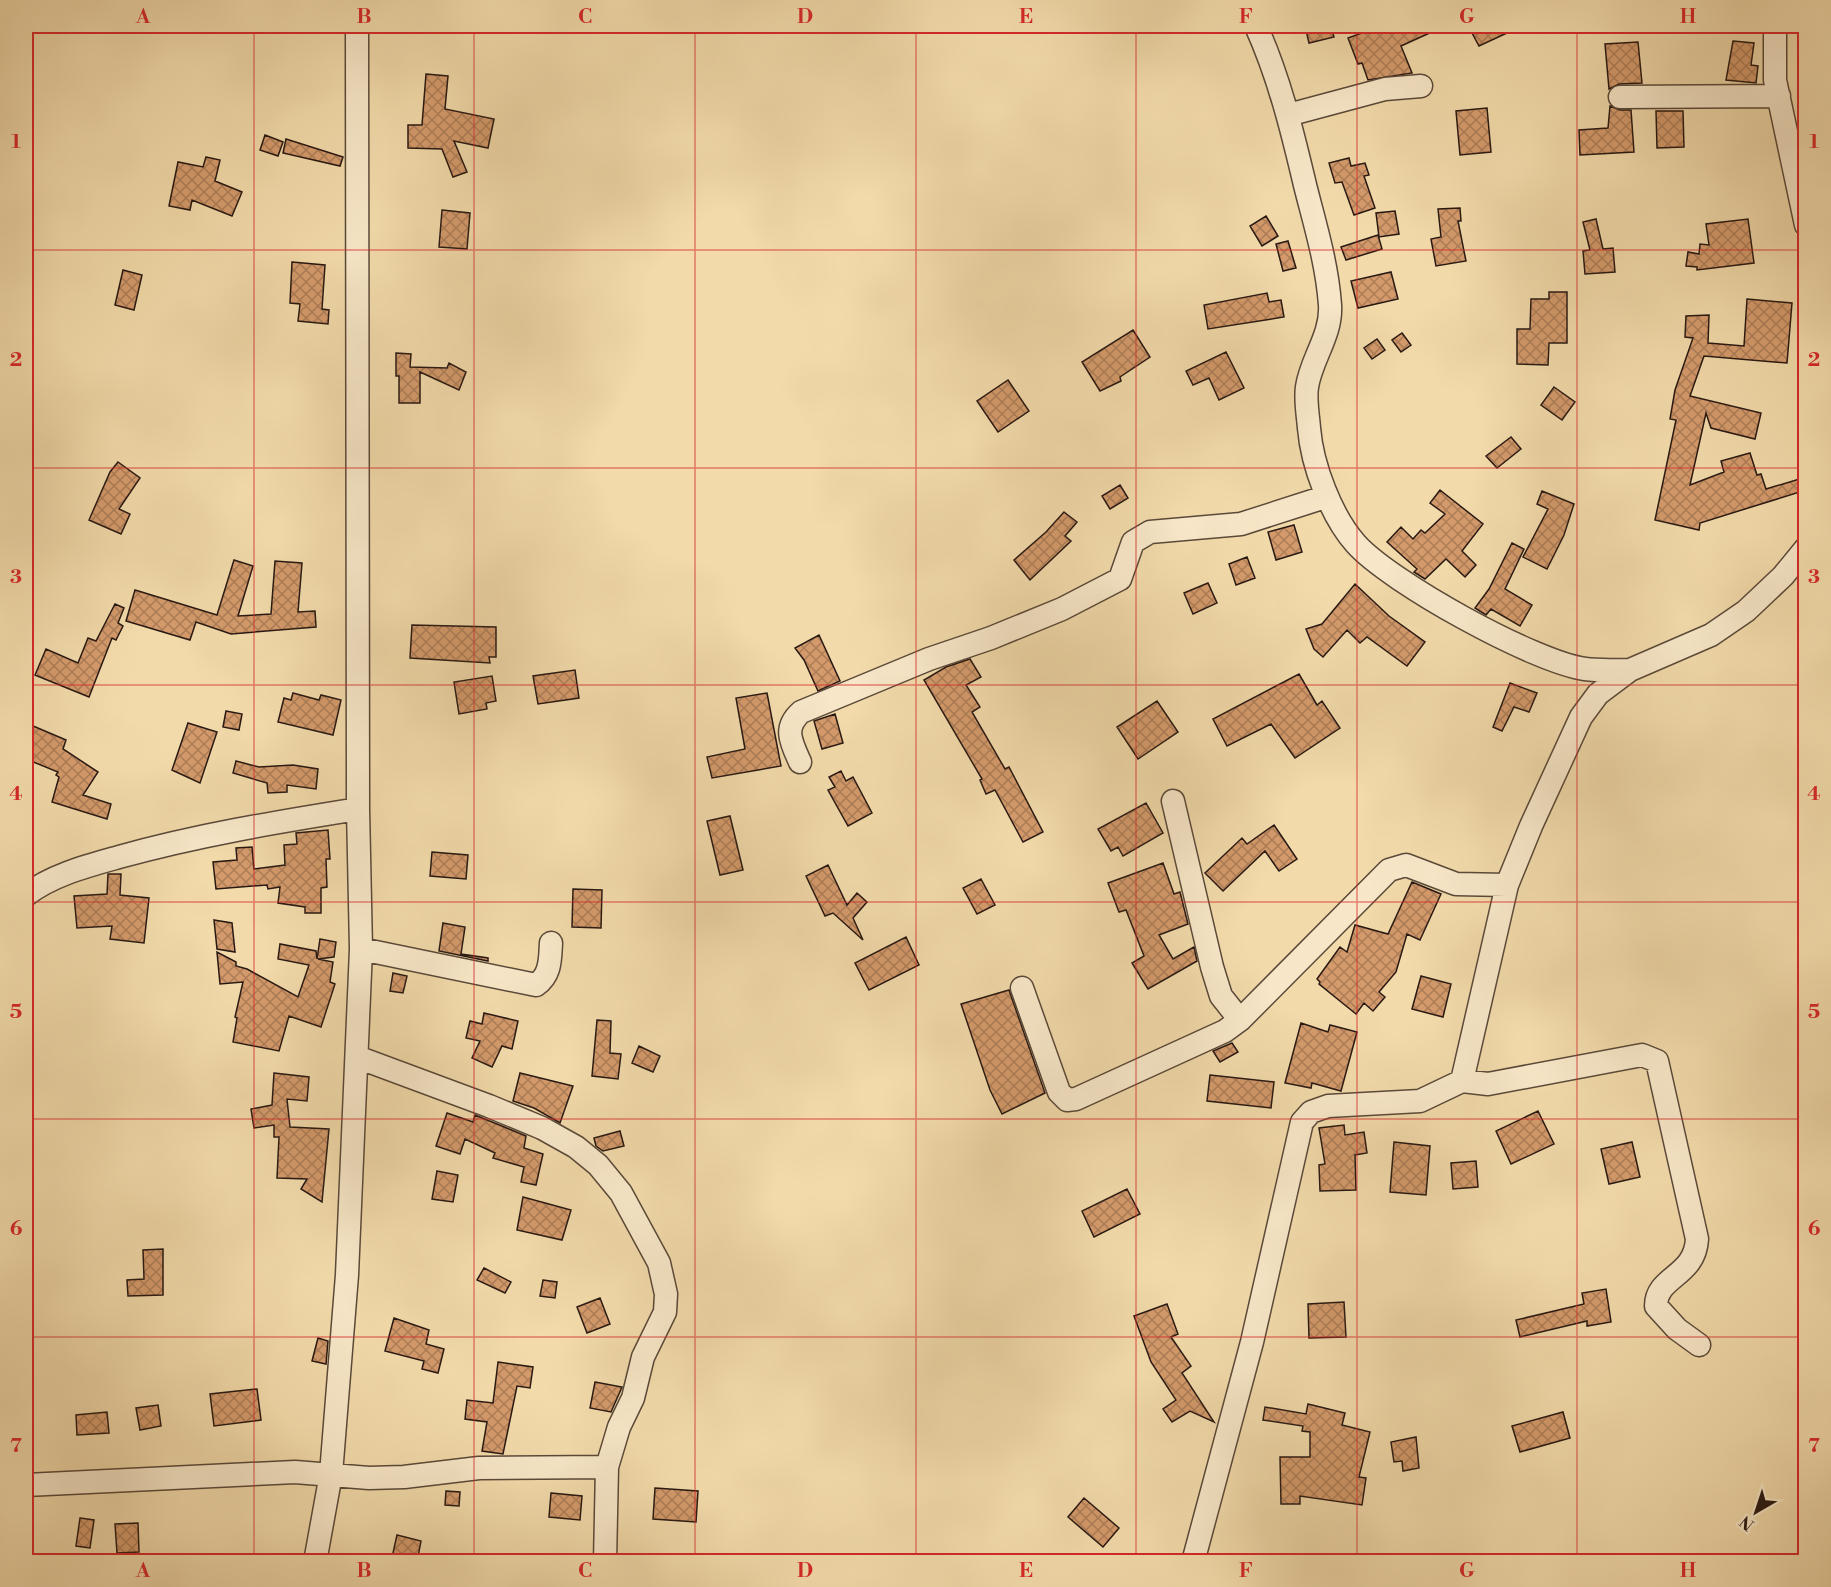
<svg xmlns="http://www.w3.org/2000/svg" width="1831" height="1587" font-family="'Libre Bodoni',serif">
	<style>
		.building { fill: url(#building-cross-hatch); stroke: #281913; stroke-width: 1.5 }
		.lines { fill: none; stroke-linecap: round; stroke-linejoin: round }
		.minor-casing { stroke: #5a4939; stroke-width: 25 }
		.minor { stroke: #f7e7c8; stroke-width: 22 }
		.grid { fill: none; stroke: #d62828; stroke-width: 1.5; stroke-opacity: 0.55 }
		.neatline { fill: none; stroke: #d62828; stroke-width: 2 }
		.grid-label { font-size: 20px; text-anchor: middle; font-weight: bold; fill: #d62828 }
	</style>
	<defs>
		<pattern id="building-cross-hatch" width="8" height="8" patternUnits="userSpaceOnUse" patternTransform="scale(1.5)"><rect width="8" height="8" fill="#d49a6b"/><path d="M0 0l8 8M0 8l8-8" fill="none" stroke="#ac7d57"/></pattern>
	</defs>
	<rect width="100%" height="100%" fill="#f2daaa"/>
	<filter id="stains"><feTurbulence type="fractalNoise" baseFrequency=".00333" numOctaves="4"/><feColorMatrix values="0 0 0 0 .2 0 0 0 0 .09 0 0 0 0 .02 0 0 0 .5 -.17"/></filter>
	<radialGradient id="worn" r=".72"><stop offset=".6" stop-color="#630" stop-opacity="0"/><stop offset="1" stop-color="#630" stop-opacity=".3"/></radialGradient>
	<path class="building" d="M1322,26h9l3,11 -25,6 -3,-13z
		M1381,26h64l-44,20 11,27 -44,7 -6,-17 -4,1 -10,-26z
		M1483,26h39l-43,20 -8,-15z
		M1733,41l21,2 -3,22 7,1 -2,17 -30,-3z
		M1638,42l4,41 -23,1 -10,5 -4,-45z
		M426,74l22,2 -3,33 49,10 -6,29 -34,-7 13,31 -14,5 -11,-28 -34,-1v-23h14z
		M1610,106l10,4h11l3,42 -54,3 -1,-25 29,-2z
		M1487,108l4,44 -31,3 -4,-44z
		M1656,111h27l1,36 -27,1z
		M265,135l18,7 -5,14 -18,-6z
		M286,139l57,18 -3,9 -57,-13z
		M206,157l14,3 -5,21 27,11 -10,24 -40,-16 -2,10 -21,-4 9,-44 25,5z
		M1349,158l2,8 14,-3 4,12 -5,1 11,32 -21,7 -12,-33 -7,1 -6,-20z
		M1460,208l1,13h-3l8,40 -30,5 -5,-27 10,-2 -3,-28z
		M442,210l28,3 -3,36 -28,-2z
		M1395,211l4,23 -20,3 -3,-24z
		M1266,216l12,20 -16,10 -12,-20z
		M1596,219l7,30 10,-1 2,24 -30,2 -2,-23 7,-1 -7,-28z
		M1748,219l6,44 -57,7v-3l-11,-1 2,-14 11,2 1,-10 9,1 -3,-21z
		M1378,235l4,14 -36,11 -5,-13z
		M1288,241l8,27 -13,3 -7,-27z
		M292,262l33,3 -3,44 7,1 -1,14 -30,-3 2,-17 -10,-1z
		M123,270l19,5 -8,35 -19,-5z
		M1391,272l7,27 -40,9 -7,-27z
		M1549,292h18v51h-18l-1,22 -31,-1v-35h13l1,-30h18z
		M1267,293l2,9 12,-2 3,17 -76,12 -4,-24z
		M1747,299l45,4 -5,60 -83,-7 -14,40 71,17 -6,26 -44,-11 -5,-15 -16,72 34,-13 -3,-11 29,-8 7,22 4,-1 5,15 37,-11 3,12 -106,33 -1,7 -44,-10 21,-100 -6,-1 5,-29 18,-52 -8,-1 1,-21 23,-1 -1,28 36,3z
		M1133,330l17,27 -30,20 1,4 -21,10 -18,-29z
		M1402,333l9,12 -10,7 -9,-12z
		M1377,339l8,11 -13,9 -8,-11z
		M1226,352l18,36 -25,12 -10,-22 -16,7 -7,-14z
		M396,353l15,1 -1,13 37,1 2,-5 17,9 -7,18 -39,-18v31h-21v-27h-3z
		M1008,380l21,31 -31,21 -21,-31z
		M1554,387l21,15 -13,18 -21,-15z
		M1511,437l10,12 -24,19 -11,-12z
		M118,462l22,16 -21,31 11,5 -9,20 -32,-14 21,-48z
		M1120,485l8,13 -18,11 -8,-13z
		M1440,490l43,34 -21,27 14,14 -11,12 -19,-18 -21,20 -11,-7 3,-3 -30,-27 14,-15 12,12 8,-9 4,3 20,-19 -15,-11z
		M1542,491l32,13 -10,31 -17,34 -24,-12 25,-48 -11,-5z
		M1064,512l13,10 -12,14 6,5 -41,39 -16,-20 32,-28z
		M1294,525l8,27 -26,8 -8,-28z
		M1512,543l12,6 -19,40 27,16 -12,21 -29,-17 -5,6 -11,-7 14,-19z
		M1247,557l8,21 -19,7 -7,-21z
		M234,560l19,6 -15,50 33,-2 4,-53 27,2 -4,49 17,-1 1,16 -85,7 -35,-12 -6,18 -64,-19 9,-31 82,25z
		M1208,583l9,20 -24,11 -9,-21z
		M1355,584l34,32 36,26 -18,24 -40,-29 -7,6 -13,-13 -24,27 -9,-8 -8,-20 16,-5z
		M115,604l9,4 -6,15 5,3 -7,14 -4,-2 -23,59 -54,-22 11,-26 32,14 10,-25 8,3z
		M412,625l84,2v30h-7l1,6 -80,-5z
		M819,635l21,46 -22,10 -14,-31 -9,-12z
		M970,659l11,18 -15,8 14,22 -8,5 33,57 4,-2 34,65 -20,10 -28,-52 -9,4 -6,-14 2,-1 -58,-99 22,-13z
		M575,670l4,28 -41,6 -5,-28z
		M1299,674l18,31 5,-4 18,27 -45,30 -24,-34 -44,22 -14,-27z
		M492,676l4,25 -10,2 1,6 -28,5 -5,-32z
		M1510,683l27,10 -8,19 -15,-5 -12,24 -9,-4z
		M293,693l26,7 2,-5 20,5 -8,35 -55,-13 6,-24 7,2z
		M767,693l14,73 -69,12 -5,-21 38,-8 -9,-51z
		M1157,701l21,31 -40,27 -21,-32z
		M226,711l16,3 -3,16 -16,-3z
		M835,714l8,29 -21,6 -8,-28z
		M26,723l40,17 -3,9 35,23 -15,23 28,9 -4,15 -55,-17 7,-25 -3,-2 2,-3 -32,-13z
		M188,723l29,9 -17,51 -28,-13z
		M236,761l23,6 34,-2 25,4 -2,20 -29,-4v7l-19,1 -1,-10 -34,-10z
		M841,771l5,10 7,-4 19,36 -24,13 -20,-36 7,-3 -6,-10z
		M1146,803l17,30 -40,23 -5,-9 -7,4 -13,-22z
		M730,816l13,54 -23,5 -13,-54z
		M1274,825l23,34 -18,12 -14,-20 -42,40 -18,-18 37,-35 5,6z
		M328,830l2,29h-4l1,28 -6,1v25h-16v-6l-27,-4 2,-16 -12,2 -1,-4 -51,4 -3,-27 24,-2 -1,-12 16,-1 2,22 31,-4 -1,-20 13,-1 -1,-11z
		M432,852l36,3 -2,24 -36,-3z
		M1163,863l11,31 6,-2 8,32 -29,11 14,24 21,-12 3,14 -49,28 -16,-26 12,-7 -18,-46 -7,2 -11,-29z
		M828,865l19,40 10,-12 10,9 -14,16 10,22 -30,-27 -8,3 -19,-40z
		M108,874h13l-1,21 29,3 -5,45 -34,-4 2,-13 -35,2 -3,-32 33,-2z
		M981,879l14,26 -18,9 -14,-26z
		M1412,882l29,12 -21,46 -13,-6 -11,38 -17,20 6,5 -12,14 -9,-8 -8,11 -37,-30 1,-2 -3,-3 23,-32 7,5 8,-27 33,9z
		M573,889l29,1 -1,38 -29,-1z
		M214,920l18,3 3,29 -18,-3z
		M443,923l22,4 -4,27 27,4v3l-49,-10z
		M906,937l13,28 -50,25 -14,-27z
		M320,939l16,3 -2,15 -16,2 15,3 -3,20 5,2 -14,43 -32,-11 -10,35 -46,-9 4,-24 -2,-1 8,-35 -23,2 -3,-32 19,10v4l11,3 51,28 11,-32 -31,-6 2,-15 36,7 1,8z
		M393,973l14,3 -4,17 -13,-2z
		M1421,976l30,8 -8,33 -31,-8z
		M1009,990l36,103 -43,21 -12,-24 -29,-86z
		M484,1013l34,8 -6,28 -10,-3 -10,21 -20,-9 8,-17 -14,-3 4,-17 12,3z
		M597,1020l14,1 -1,32 11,1 -3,25 -26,-3z
		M1301,1023l27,9 2,-7 27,7 -16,59 -29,-8 -1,5 -26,-5z
		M1232,1043l6,9 -18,10 -7,-11z
		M639,1046l21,10 -7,16 -21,-9z
		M274,1073l35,4 -2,24 -20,-2 3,28 39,2 -7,73 -21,-13 6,-10 -30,-1 2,-41h-5v-12l-20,3 -3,-19 21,-4z
		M520,1073l53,13 -13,37 -26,-15 -21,-7z
		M1210,1075l64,7 -3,26 -64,-7z
		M1538,1111l16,33 -43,20 -15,-33z
		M447,1113l26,9 2,-7 51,21 -2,12 19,6 -7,31 -15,-3 3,-15 -31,-9 2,-5 -30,-14 -5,15 -24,-8z
		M1344,1125l1,10 19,-3 3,21 -12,2 1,35 -36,1 -1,-26 6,-1 -6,-36z
		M620,1131l4,15 -21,5 -7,-5 -2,-8z
		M1394,1142l36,4 -4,49 -36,-3z
		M1632,1142l8,35 -31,7 -8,-35z
		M1476,1161l2,26 -25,2 -2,-26z
		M437,1171l21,4 -5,27 -21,-3z
		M1127,1189l13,25 -46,23 -12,-26z
		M523,1197l48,13 -9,30 -45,-10z
		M163,1249v46l-35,1 -1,-16 17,-1 -1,-29z
		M484,1268l27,14 -6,11 -28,-13z
		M543,1280l14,2 -2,16 -15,-2z
		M1606,1289l5,33 -24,4v-5l-67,16 -4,-17 68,-16 -2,-11z
		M600,1298l10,26 -23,9 -10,-26z
		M1344,1302l2,35 -37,1 -1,-34z
		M1167,1304l11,30 -7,3 20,29 -9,7 32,49 -24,-11 -18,11 -9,-13 13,-9 -25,-38 -17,-46z
		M394,1318l35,12 -3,14 18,5 -6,24 -16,-4 2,-8 -39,-10z
		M318,1338l10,3 -2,23 -14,-3z
		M498,1362l35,5 -3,21 -13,-2 -14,68 -21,-3 5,-29 -22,-3 2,-19 26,3z
		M595,1382l27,5 -11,25 -21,-4z
		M257,1389l4,31 -47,6 -4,-32z
		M1308,1404l37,9 -3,12 28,7 -11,45 7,1 -4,27 -62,-9v8h-19l-1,-47h30v-25l-8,-1 1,-5 -40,-6 2,-13 41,7z
		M158,1405l3,21 -21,4 -4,-22z
		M107,1412l2,21 -32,2 -1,-20z
		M1563,1412l7,26 -50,14 -8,-26z
		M1416,1437l3,31 -16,3 -1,-10 -8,1 -3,-20z
		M655,1488l43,3 -2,31 -43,-3z
		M446,1491l14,1 -1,14 -14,-1z
		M551,1493l31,3 -2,24 -31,-3z
		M1084,1498l35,30 -16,19 -35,-30z
		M80,1518l14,2 -4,28 -14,-2z
		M138,1523l1,29 -22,1 -2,-29z
		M397,1535l24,6 -4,21h-26z"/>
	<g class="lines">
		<defs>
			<path id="minor" d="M1256,26c23,51 36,104 49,159 10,40 22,78 25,120 2,30 -19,54 -23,82 -2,13 1,28 2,41 3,37 22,88 47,116 34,38 178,118 229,125 15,2 30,1 45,1
				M1775,26v54l31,145
				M1620,97l159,-1
				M1288,115l97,-26 36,-3
				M800,762c-9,-20 -17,-34 1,-50l128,-53 62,-21 71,-29 58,-30 13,-37 17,-10 91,-8 84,-27
				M1173,801l39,166 9,29 19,24
				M26,895c26,-20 61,-29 93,-38 79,-22 158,-35 239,-48
				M361,949l175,36c15,-10 14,-26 15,-42
				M1022,988l37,104 8,8 9,-1 149,-68 15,-11 149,-150 17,-5 50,19 51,1
				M357,1057l132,49 53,22 34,19 22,18 23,28 38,70 7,31 -1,18 -22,45 -10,41 -14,29 -12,40 -2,95
				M1462,1081l45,-196 24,-59 50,-109 17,-23 32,-24 81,-35 35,-24 37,-35 23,-28
				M26,1485l269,-13 74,6 35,-1 75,-9 128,-1
				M315,1562l16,-88 16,-199 14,-326 -3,-140 -1,-783
				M1193,1562l59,-220 50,-220 9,-10 17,-6 92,-5 42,-20 26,3 154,-29 15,6 40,178c-2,38 -41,37 -41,67l21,23 22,16"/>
		</defs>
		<use href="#minor" class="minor-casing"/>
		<use href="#minor" class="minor"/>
	</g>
	<path class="grid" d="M254,26v1536M474,26v1536M695,26v1536M916,26v1536M1136,26v1536M1357,26v1536M1577,26v1536M26,250h1780M26,468h1780M26,685h1780M26,902h1780M26,1119h1780M26,1337h1780"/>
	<rect width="1831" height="1587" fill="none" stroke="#f2daaa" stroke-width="66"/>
	<g transform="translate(1756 1512) rotate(219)" stroke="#f7e7c8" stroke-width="4.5" paint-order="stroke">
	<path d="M0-4.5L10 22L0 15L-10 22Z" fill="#281913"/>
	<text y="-9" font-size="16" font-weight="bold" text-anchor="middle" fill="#281913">N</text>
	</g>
	<rect x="33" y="33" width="1765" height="1521" class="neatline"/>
	<g class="grid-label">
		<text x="143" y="23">A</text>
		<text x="364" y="23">B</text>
		<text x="585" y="23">C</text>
		<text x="805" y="23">D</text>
		<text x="1026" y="23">E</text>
		<text x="1246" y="23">F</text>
		<text x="1467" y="23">G</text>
		<text x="1688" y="23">H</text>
		<text x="16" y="148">1</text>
		<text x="1814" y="148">1</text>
		<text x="16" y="366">2</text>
		<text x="1814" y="366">2</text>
		<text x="16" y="583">3</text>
		<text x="1814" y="583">3</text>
		<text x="16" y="800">4</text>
		<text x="1814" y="800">4</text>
		<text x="16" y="1018">5</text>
		<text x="1814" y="1018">5</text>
		<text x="16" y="1235">6</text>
		<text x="1814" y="1235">6</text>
		<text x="16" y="1452">7</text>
		<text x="1814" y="1452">7</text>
		<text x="143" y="1577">A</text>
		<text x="364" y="1577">B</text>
		<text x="585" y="1577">C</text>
		<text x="805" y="1577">D</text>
		<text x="1026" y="1577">E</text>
		<text x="1246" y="1577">F</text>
		<text x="1467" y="1577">G</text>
		<text x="1688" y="1577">H</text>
	</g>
	<rect width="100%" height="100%" filter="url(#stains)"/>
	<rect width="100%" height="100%" fill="url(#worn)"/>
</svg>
